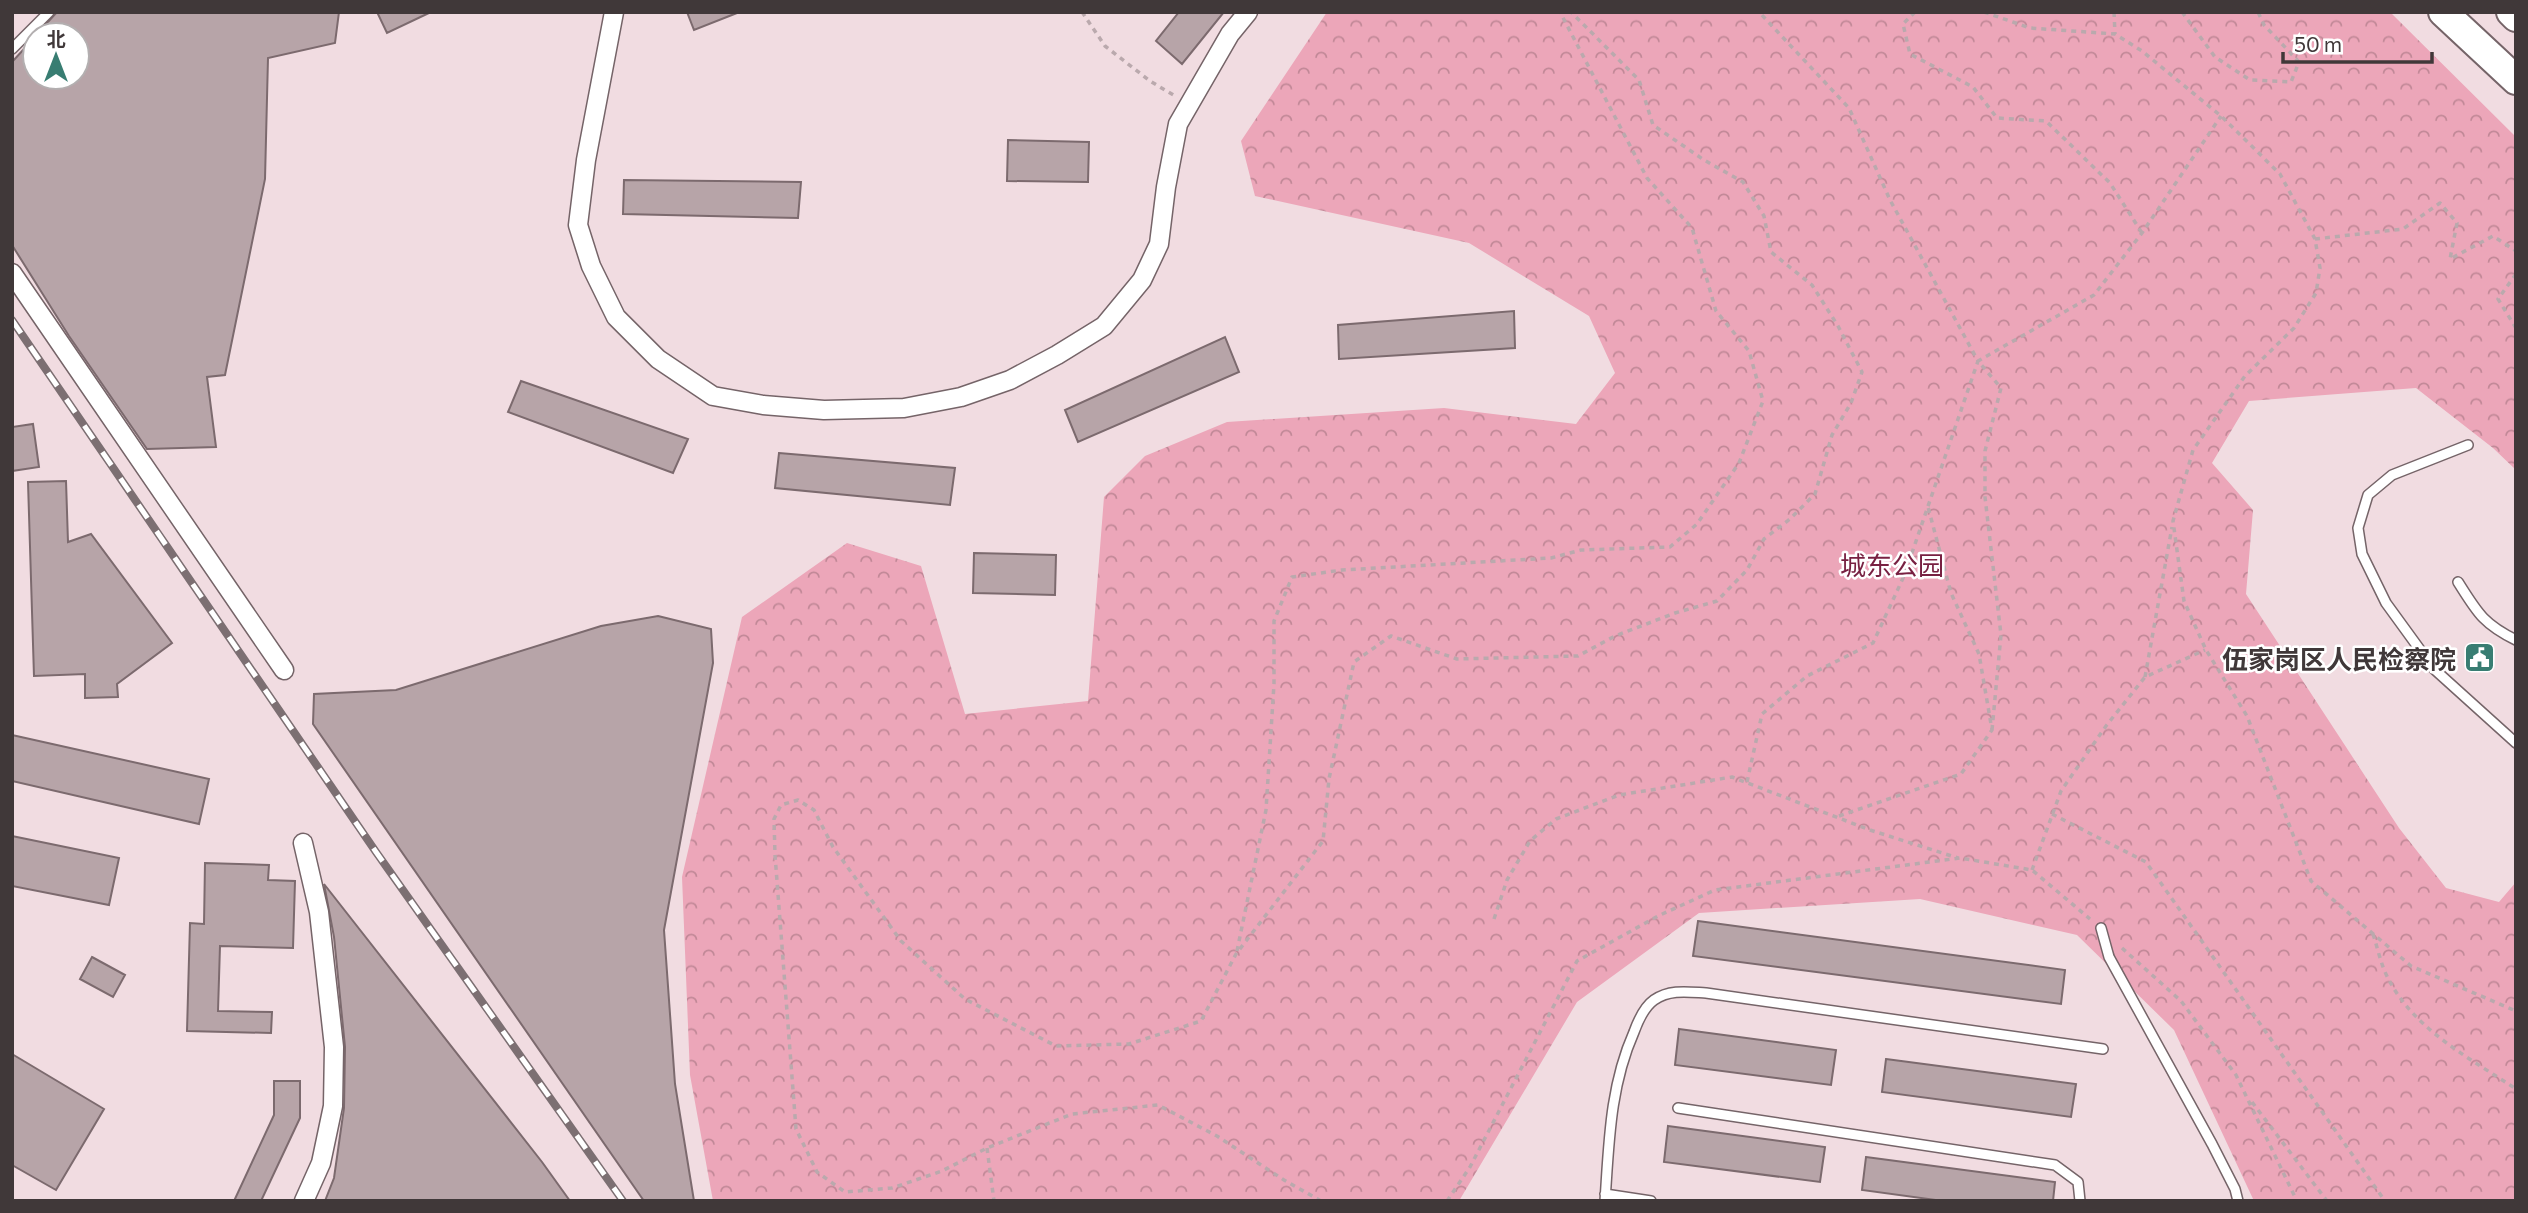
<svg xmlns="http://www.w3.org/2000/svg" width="2528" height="1213" font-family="Commissioner,'Noto Sans SC',sans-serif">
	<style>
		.park { fill: url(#park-crowns) }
		.building { fill: #b7a4a8; stroke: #7c6a6e; stroke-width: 2 }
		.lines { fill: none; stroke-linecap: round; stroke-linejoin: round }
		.lane-casing { stroke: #756468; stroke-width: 12 }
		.street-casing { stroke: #756468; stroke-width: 21 }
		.primary-casing { stroke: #756468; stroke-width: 32 }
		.path { stroke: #baa9ad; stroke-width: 3.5; stroke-dasharray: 5 5; stroke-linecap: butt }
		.lane { stroke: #fff; stroke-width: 9 }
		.street { stroke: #fff; stroke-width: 18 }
		.primary { stroke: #fff; stroke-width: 28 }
		.rail-casing { stroke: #7c6f72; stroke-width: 8 }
		.rail { stroke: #fff; stroke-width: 5; stroke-dasharray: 16; stroke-linecap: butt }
		.labels { text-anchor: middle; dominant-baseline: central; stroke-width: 5; stroke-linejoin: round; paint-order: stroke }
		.park-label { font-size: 26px; fill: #782142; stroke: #fff }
		.poi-label { font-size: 26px; font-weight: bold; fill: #403839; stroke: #fff; text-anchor: end }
	</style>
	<defs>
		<pattern id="park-crowns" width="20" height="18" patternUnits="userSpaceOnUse" patternTransform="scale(1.75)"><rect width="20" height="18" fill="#eca6b9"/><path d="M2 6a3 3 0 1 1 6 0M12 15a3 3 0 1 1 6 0" fill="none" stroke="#c18897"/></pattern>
	</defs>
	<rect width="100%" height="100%" fill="#f1dce1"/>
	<path class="park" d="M1327,12h1063l126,125v333l-23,-22 -77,-60 -167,13 -37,62 41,47 -7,84 153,234 47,60 53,14 17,-20v319h-262l-80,-171 -97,-95 -157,-36 -221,14 -122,89 -118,199h-746l-23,-126 -8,-198 60,-260 105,-74 74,23 44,148 123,-13 16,-204 41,-41 82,-34 217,-14 132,16 39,-51 -26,-57 -120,-73 -214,-47 -14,-55z"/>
	<path class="building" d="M57,12h282l-4,31 -67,15 -3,121 -40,196 -18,2 9,70 -69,2 -78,-113 -57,-91v-183l23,-25v40h42v-42h-41z
		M377,12h54l-44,21z
		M687,12h50v1l-43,17z
		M1179,12h45l-42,52 -26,-23z
		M1008,140l81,2 -1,40 -81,-1z
		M624,180l177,2 -3,36 -175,-4z
		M1514,311l1,37 -176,11 -1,-34z
		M1225,337l14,35 -161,70 -13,-32z
		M521,381l167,58 -15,34 -165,-61z
		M33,424l6,43 -27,4v-44z
		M779,453l176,15 -5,37 -175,-17z
		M66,481l2,61 23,-8 81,109 -55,41 1,13 -33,1v-24l-51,2 -6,-194z
		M974,553l82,2 -1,40 -82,-2z
		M658,616l53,13 2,34 -49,267 11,154 19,117h-50l-331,-477 1,-30 82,-4 205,-64z
		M12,735l197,44 -10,45 -187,-43z
		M12,836l107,22 -10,47 -97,-19z
		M205,863l64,2 -1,15 27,1 -2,67 -73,-2 -2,65 54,1 -1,21 -84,-2 3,-108 14,1z
		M324,884l218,278 28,39h-245l9,-23 10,-70 1,-61 -11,-110z
		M1698,921l367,49 -4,34 -368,-48z
		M92,957l33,18 -12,22 -33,-18z
		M1679,1029l157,21 -5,35 -156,-20z
		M12,1054l92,55 -48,81 -44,-25z
		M1886,1059l190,25 -5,33 -189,-25z
		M274,1081h26v37l-39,83h-27l40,-86z
		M1668,1126l157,21 -5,35 -156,-20z
		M1866,1157l189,25 -2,19h-110l-81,-11z"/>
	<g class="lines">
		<defs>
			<path id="lane" d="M12,49l37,-37
				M2468,445l-76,30 -24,20 -10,33 4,26 24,49 48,66 82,74
				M2458,582c19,30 25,42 58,58
				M2101,928l8,29 103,187 23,45 3,12
				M1678,1108l377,57 23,17 2,19
				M1605,1194l46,7
				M1605,1201c4,-59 5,-115 29,-169 4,-11 10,-25 20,-32 16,-11 34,-8 52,-7l397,56"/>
			<path id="street" d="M614,12l-28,148 -8,65 13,41 25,51 42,42 55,37 50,9 61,5 80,-2 57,-11 49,-17 47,-25 47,-29 38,-46 17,-36 7,-57 12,-63 52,-90 18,-22
				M12,273l272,397
				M303,843l16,69 15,135 -1,59 -12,57 -17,38"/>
			<path id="primary" d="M2443,12l73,68
				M2511,12l5,5"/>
		</defs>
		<use href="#lane" class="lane-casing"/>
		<use href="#street" class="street-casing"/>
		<use href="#primary" class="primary-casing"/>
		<path class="path" d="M1082,12l23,34 45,35 25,15
			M1915,12l-12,12 7,30 63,33 24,31 49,3 64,62 32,50
			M1984,12l46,16 85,6 27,17 79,65 59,58 35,65 5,29 -4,25 -22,35 -49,48 -52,74 -20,71 11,80 22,49 41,66 64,165 100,85 105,45
			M2114,12l1,22
			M2182,12l33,45 35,23 41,2 8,-20 -35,-37 -6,-13
			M2315,239l88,-10 37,-26 17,20 -7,36 43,-23 23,15
			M2516,274l-18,25 18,29
			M2145,677l27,-150
			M1992,730l9,-95 -16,-138v-46l16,-63 -23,-27 116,-66 48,-62 79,-117
			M1747,782l15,-68 45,-38 66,-33 31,-67 74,-215 -88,-161 -41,-92 -90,-96
			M2052,814l94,48 239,339
			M1839,816l122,-42 31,-44 -13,-76 -28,-61 -23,-86
			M2032,870l29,-79 45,-65 39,-49 60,-27
			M1494,919l13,-39 23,-39 26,-22 63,-24 113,-18 138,53 88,28
			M2373,934c5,15 8,32 16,46 26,50 82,79 127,109
			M2122,948l59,53 55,74 61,126
			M1237,951l29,-141 8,-126v-63l18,-44 50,-7 209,-12 30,-8 89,-3 27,-23 42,-61 24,-62 -14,-50 -33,-40 -24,-83 -45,-50 -87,-166
			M2252,1102l75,99
			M987,1148l7,53
			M1321,1201l-37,-21 -67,-44 -59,-31 -86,9 -85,34 -45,23 -50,17 -47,4 -28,-20 -21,-43 -21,-274 -1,-36 7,-14 17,-5 16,10 19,37 68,94 64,58 91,47 73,-2 72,-23 35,-67 87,-113 6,-62 25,-117 37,-26 66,23 121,-3 37,-20 60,-23 42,-12 30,-31 17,-31 26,-20 25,-25 17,-59 19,-32 11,-31 -24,-46 -26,-41 -41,-33 -7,-36 -21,-34 -39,-22 -51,-35 -14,-45 -68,-68
			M1447,1201l23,-34 107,-206 81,-45 57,-26 245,-32 72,12 58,49"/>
		<use href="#lane" class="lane"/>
		<use href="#street" class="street"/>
		<use href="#primary" class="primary"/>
		<defs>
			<path id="rail" d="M12,320l364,532 247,349"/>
		</defs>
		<use href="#rail" class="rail-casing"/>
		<use href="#rail" class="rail"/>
	</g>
	<defs>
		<symbol id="civic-square" viewBox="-11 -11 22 22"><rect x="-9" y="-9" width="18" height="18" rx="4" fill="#387d72" stroke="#fff"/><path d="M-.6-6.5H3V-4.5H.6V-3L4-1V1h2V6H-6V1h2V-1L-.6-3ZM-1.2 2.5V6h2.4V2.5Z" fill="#fff"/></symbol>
	</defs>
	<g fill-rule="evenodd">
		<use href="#civic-square" x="2462" y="640" width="35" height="35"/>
	</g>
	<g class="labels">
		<g class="park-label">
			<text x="1892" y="564">城东公园</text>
		</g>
		<g class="poi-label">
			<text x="2456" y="658">伍家岗区人民检察院</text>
		</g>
	</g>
	<rect width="2528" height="1213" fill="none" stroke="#403839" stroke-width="28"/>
	<g transform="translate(56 56)"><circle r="33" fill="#ffffff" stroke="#b3afb0" stroke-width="2"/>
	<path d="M0-5L12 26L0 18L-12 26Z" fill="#387d72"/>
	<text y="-10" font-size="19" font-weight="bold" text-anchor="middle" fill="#403839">北</text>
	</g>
	<path d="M2283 52v10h149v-10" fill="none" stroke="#403839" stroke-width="3.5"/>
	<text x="2294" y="52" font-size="21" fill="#403839" stroke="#ffffff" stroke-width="5" paint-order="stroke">50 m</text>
</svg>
